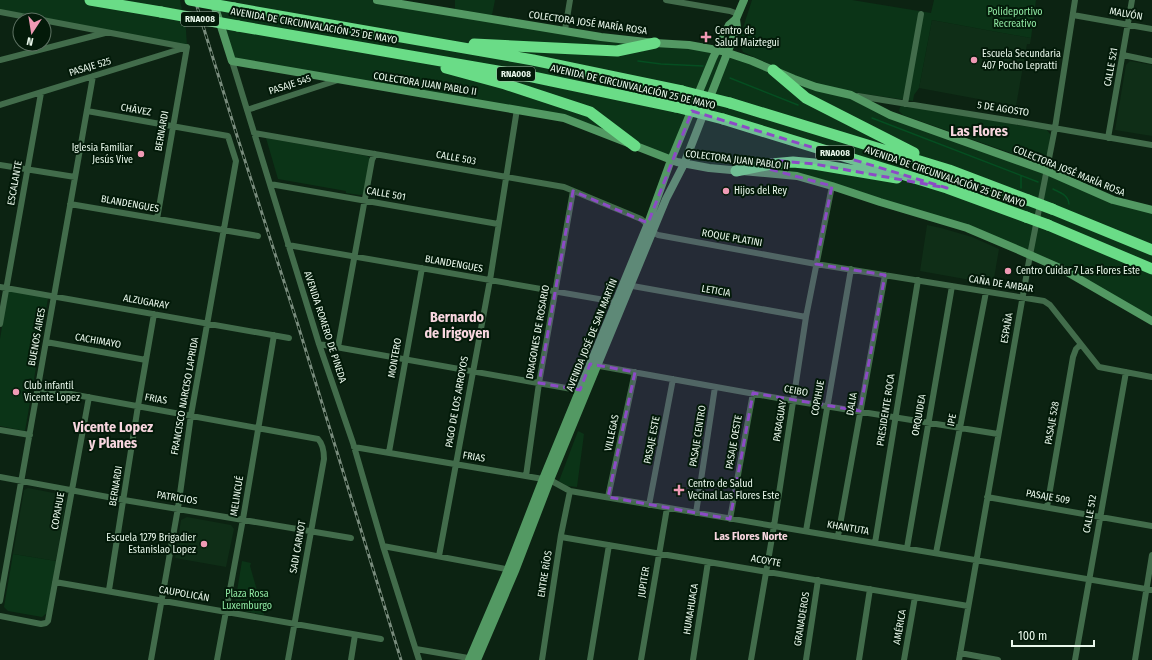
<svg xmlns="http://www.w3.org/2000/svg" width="1152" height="660" font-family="'Fira Sans Condensed',sans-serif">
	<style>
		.built { fill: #0f2e17 }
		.green { fill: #0b3417 }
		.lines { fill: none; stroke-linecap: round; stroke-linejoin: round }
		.stream { stroke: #054e21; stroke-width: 1.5 }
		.street { stroke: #426c4b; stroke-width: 6 }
		.secondary { stroke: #539963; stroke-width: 8 }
		.highway { stroke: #6adc87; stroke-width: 11 }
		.rail-casing { stroke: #798c7d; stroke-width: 3 }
		.rail { stroke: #031a09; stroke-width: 1.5; stroke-dasharray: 4.5; stroke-linecap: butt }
		.highway-bridge { stroke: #6adc87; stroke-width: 11 }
		.marked { fill: #8c4bc6; fill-opacity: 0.2; stroke: #8c4bc6; stroke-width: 3; stroke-dasharray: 8 5; stroke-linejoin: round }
		.poi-dot { fill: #f09ab5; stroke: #031a09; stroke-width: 1.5 }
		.labels { text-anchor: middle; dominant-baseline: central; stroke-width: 4; stroke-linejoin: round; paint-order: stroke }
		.shield { fill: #031a09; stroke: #a5b5a8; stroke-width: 1 }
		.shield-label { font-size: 9px; font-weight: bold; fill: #eaf8ec }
		.park-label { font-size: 10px; fill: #8fe7a2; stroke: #031a09 }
		.street-label { font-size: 10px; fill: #eaf8ec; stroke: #031a09 }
		.poi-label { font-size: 10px; fill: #eaf8ec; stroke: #031a09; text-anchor: start }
		.neighbourhood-label { font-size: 11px; font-weight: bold; fill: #f8d6df; stroke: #031a09 }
		.district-label { font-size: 14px; font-weight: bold; fill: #f8d6df; stroke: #031a09 }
	</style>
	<rect width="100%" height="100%" fill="#0c2312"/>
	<path class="built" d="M932,20l99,18 -1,6h-3l-11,62 -97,-18z
		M1130,61l22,4v71l-37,-6 11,-65z
		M927,225l14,3 31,9 27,12 -6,35 -73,-13z
		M28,488l36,7 2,5 -10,61 -43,-7 11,-64z
		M187,517l44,8 3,4 -8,38 -51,-9 6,-38z"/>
	<path class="green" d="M0,0h180l6,30 1,17 -187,-35z
		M213,0h164l120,20 221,30 117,42 278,108 39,10v111l-90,-52 -95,-41 -170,-52 -113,-12 -120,-46 -332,-57z
		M455,0h40l-3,15 -37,-6z
		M752,0h100l79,13 3,-13h102l-5,38 -99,-18 -13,68 -5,7 -1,6 -69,-10 -35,-9 -66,-30 -4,-9 1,-6z
		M902,105l145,25 3,4v2c-1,7 -1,26 -11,26 -4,0 -7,-2 -11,-3l-125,-44 -4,-4 1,-4z
		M266,138l101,18 3,2 -7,36 -3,1 -14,-2v-2l-68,-12z
		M8,290l40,8 -23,133 -25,-5v-87z
		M578,431l6,3 -7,53 -10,-1 -8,-5z
		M13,554l43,7 -9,52 -5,4 -34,-6 -4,-4z
		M242,561l9,2 -1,3 14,49 -30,-6z"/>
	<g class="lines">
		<path class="stream" d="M638,61l23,3 42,2
			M730,78l68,27
			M872,118l166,64
			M1021,188v-12
			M1053,189c8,4 15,6 16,15"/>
		<path class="street" d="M666,0l64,11 8,3
			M0,12l185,35
			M1073,15l79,14
			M565,30l5,-30
			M1123,55l29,6
			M0,60l105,-27
			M232,61l87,283 34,99 30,103 36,114
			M858,96l161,26 133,23
			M905,104l16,-90
			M0,105l187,-58
			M247,110l91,-30
			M87,111l141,25 8,25 -45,254 -13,93 -27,152
			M254,133l310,54 77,32c8,5 7,12 17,16l158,29 228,37 6,4 49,62 53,10
			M1108,138l24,-138
			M0,165l75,12
			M270,184l228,40
			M70,204l188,32
			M157,219l30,-172
			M288,245l328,57
			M627,285l179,32
			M0,287l289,51
			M0,324l41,-231
			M46,342l100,18
			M319,344l264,47
			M338,347l34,-187 3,-6
			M594,365l200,36 204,33
			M38,388l280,51c5,5 6,12 6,20l-36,201
			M0,430l30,5
			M354,447l189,32 7,1 20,11 204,35 378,64
			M389,452l33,-184
			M526,476l13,-93 34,-192
			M0,477l124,23 227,38
			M608,497l27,-125
			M987,497l165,29
			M649,505l24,-126
			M1047,507l26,-150 3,-8 4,-4
			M696,513l19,-126
			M730,519l23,-126
			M806,531l45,-262
			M838,536l47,-261
			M561,537l407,69
			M875,543l43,-263
			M383,546l128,24
			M907,548l45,-262
			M936,553l50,-261
			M439,556l51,-276 27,-171
			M55,582l326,57
			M109,590l29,-184 16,-92
			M0,601l93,-525
			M0,616l41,8 5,-1 2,-2 41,-224
			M416,649l58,10
			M960,653l38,7
			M217,660l26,-141 31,-184
			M351,660l4,-25
			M542,660l19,-125 9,-44
			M590,660l19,-115
			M641,660l26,-152
			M693,660l15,-98
			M751,660l23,-134 32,-209 26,-131
			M806,660l12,-80
			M859,660l11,-71
			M904,660l11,-63
			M959,660l71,-405 25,-127 20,-128
			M1075,660l51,-288
			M1135,660l17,-105"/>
		<path class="secondary" d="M377,0l224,37 54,6 34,2 33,6 30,10 42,18 22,8 35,8 39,20 157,56 66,29 39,10
			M213,1l19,60 332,57 113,44 32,6 88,8 35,10 48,16 87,26 54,23 41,18 90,52
			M469,660l39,-91 35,-90 104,-253 24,-66 42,-102 16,-33 7,-6 8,-19
			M477,660l38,-89 35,-91 116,-281 18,-35 53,-136 -1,-9"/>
		<path class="highway" d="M90,0l71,12
			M234,8l299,52 149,31
			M238,26l295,51 143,30
			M474,44l143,7 38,-8
			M446,68l59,16 85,28 45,34
			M773,70l33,28 108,55
			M730,103l219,67 79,30
			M723,119l224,69 79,29
			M736,171l35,-7 22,-2 21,2 83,14
			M1052,209l100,41
			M1048,225l104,44"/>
		<defs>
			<path id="rail" d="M195,0l43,139 59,183 104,338"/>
		</defs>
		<use href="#rail" class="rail-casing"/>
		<use href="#rail" class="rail"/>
		<path class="highway-bridge" d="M190,0l44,8
			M161,12l77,14
			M682,91l48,12
			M676,107l47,12
			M1028,200l24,9
			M1026,217l22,8"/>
	</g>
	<path class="marked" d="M692,111l255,77 -133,-24 -43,-4 -2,9 63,17 -16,78 69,11 -25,136 -107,-18 -23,126 -122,-22 27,-125 -45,-8 -10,26 -41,-7 34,-192 75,32z"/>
	<g class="poi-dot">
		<path d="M704 31h4v4h4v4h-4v4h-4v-4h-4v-4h4z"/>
		<circle cx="974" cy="60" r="4"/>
		<circle cx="141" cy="154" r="4"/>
		<circle cx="726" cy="191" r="4"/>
		<circle cx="1008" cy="271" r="4"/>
		<circle cx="16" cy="392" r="4"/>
		<path d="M677 484h4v4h4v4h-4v4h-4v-4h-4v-4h4z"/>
		<circle cx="204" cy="544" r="4"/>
	</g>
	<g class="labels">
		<g class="shield">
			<rect x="181" y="12" width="38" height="14" rx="3"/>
			<rect x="497" y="67" width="38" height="14" rx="3"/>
			<rect x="816" y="146" width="38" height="14" rx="3"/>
		</g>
		<g class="shield-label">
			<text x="200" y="19">RNA008</text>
			<text x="516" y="74">RNA008</text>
			<text x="835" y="153">RNA008</text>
		</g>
		<g class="park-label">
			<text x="1015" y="12">Polideportivo<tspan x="1015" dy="12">Recreativo</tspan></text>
			<text x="247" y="594">Plaza Rosa<tspan x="247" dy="12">Luxemburgo</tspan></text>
		</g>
		<g class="street-label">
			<text transform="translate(1126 14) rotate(10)">MALVÓN</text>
			<text transform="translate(588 23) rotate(8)">COLECTORA JOSÉ MARÍA ROSA</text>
			<text transform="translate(314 26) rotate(10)">AVENIDA DE CIRCUNVALACIÓN 25 DE MAYO</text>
			<text transform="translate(90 67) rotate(-17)">PASAJE 525</text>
			<text transform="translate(1111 67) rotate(-80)">CALLE 521</text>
			<text transform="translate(425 84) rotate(9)">COLECTORA JUAN PABLO II</text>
			<text transform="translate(290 85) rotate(-18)">PASAJE 545</text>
			<text transform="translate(633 87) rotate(13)">AVENIDA DE CIRCUNVALACIÓN 25 DE MAYO</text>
			<text transform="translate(1003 109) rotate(9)">5 DE AGOSTO</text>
			<text transform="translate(136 110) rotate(10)">CHÁVEZ</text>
			<text transform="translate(162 131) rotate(-80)">BERNARDI</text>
			<text transform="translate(456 158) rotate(10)">CALLE 503</text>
			<text transform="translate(737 160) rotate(7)">COLECTORA JUAN PABLO II</text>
			<text transform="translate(1069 171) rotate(22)">COLECTORA JOSÉ MARÍA ROSA</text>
			<text transform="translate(945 177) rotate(19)">AVENIDA DE CIRCUNVALACIÓN 25 DE MAYO</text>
			<text transform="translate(15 183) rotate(-80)">ESCALANTE</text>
			<text transform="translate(386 194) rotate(10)">CALLE 501</text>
			<text transform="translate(130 204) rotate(10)">BLANDENGUES</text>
			<text transform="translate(732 238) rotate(10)">ROQUE PLATINI</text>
			<text transform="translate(454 264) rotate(10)">BLANDENGUES</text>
			<text transform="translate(1001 284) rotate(9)">CAÑA DE AMBAR</text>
			<text transform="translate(716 291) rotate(10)">LETICIA</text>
			<text transform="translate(146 302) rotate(10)">ALZUGARAY</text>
			<text transform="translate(325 327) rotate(72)">AVENIDA ROMERO DE PINEDA</text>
			<text transform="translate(1007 328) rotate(-80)">ESPAÑA</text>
			<text transform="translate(538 332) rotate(-80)">DRAGONES DE ROSARIO</text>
			<text transform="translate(592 335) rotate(-68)">AVENIDA JOSÉ DE SAN MARTÍN</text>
			<text transform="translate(37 337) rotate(-80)">BUENOS AIRES</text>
			<text transform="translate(98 341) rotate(10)">CACHIMAYO</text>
			<text transform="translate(395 358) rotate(-80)">MONTERO</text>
			<text transform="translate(796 391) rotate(10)">CEIBO</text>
			<text transform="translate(185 396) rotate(-80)">FRANCISCO NARCISO LAPRIDA</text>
			<text transform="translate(818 398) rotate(-80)">COPIHUE</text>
			<text transform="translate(156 399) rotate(10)">FRIAS</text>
			<text transform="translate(457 402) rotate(-80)">PAGO DE LOS ARROYOS</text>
			<text transform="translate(852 404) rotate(-80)">DALIA</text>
			<text transform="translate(886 410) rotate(-81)">PRESIDENTE ROCA</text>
			<text transform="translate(919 415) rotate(-80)">ORQUIDEA</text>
			<text transform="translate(952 420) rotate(-79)">IPE</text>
			<text transform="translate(780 421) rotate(-81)">PARAGUAY</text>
			<text transform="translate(1052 423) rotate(-80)">PASAJE 528</text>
			<text transform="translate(612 433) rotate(-78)">VILLEGAS</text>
			<text transform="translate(698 436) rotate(-81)">PASAJE CENTRO</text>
			<text transform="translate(652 440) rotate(-79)">PASAJE ESTE</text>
			<text transform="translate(734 442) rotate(-80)">PASAJE OESTE</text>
			<text transform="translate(474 457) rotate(9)">FRIAS</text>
			<text transform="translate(116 486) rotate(-81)">BERNARDI</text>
			<text transform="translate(237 496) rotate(-81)">MELINCUÉ</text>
			<text transform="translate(1048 497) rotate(10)">PASAJE 509</text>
			<text transform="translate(177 498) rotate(9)">PATRICIOS</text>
			<text transform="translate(58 511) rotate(-80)">COPAHUE</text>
			<text transform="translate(1090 514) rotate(-80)">CALLE 512</text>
			<text transform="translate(848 528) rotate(10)">KHANTUTA</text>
			<text transform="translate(298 547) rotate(-80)">SADI CARNOT</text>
			<text transform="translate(766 561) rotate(10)">ACOYTE</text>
			<text transform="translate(545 574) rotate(-81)">ENTRE RÍOS</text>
			<text transform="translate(644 582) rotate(-81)">JUPITER</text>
			<text transform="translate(184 594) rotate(10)">CAUPOLICÁN</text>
			<text transform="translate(691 609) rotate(-81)">HUMAHUACA</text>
			<text transform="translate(802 619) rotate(-81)">GRANADEROS</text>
			<text transform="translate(900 627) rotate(-80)">AMÉRICA</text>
		</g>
		<g class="poi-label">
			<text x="715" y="31">Centro de<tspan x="715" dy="12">Salud Maiztegui</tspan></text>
			<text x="982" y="54">Escuela Secundaria<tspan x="982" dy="12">407 Pocho Lepratti</tspan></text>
			<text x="133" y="148" text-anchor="end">Iglesia Familiar<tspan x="133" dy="12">Jesús Vive</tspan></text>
			<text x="734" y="191">Hijos del Rey</text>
			<text x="1016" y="271">Centro Cuidar 7 Las Flores Este</text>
			<text x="24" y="386">Club infantil<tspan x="24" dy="12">Vicente Lopez</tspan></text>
			<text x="688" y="484">Centro de Salud<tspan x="688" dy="12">Vecinal Las Flores Este</tspan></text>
			<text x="196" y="538" text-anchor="end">Escuela 1279 Brigadier<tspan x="196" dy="12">Estanislao Lopez</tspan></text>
		</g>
		<g class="neighbourhood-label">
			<text x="751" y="536">Las Flores Norte</text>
		</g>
		<g class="district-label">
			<text x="979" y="131">Las Flores</text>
			<text x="457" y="317">Bernardo<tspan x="457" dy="16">de Irigoyen</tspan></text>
			<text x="113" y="427">Vicente Lopez<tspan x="113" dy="16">y Planes</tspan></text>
		</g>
	</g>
	<g transform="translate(32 32) rotate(192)"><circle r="19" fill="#031a09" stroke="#5f7364"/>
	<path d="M0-3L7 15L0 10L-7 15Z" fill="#f09ab5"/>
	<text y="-6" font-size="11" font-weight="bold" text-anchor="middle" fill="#eaf8ec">N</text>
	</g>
	<path d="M1012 640v6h82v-6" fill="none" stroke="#eaf8ec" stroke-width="2"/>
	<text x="1018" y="640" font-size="12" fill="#eaf8ec" stroke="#031a09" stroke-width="3" paint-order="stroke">100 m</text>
</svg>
